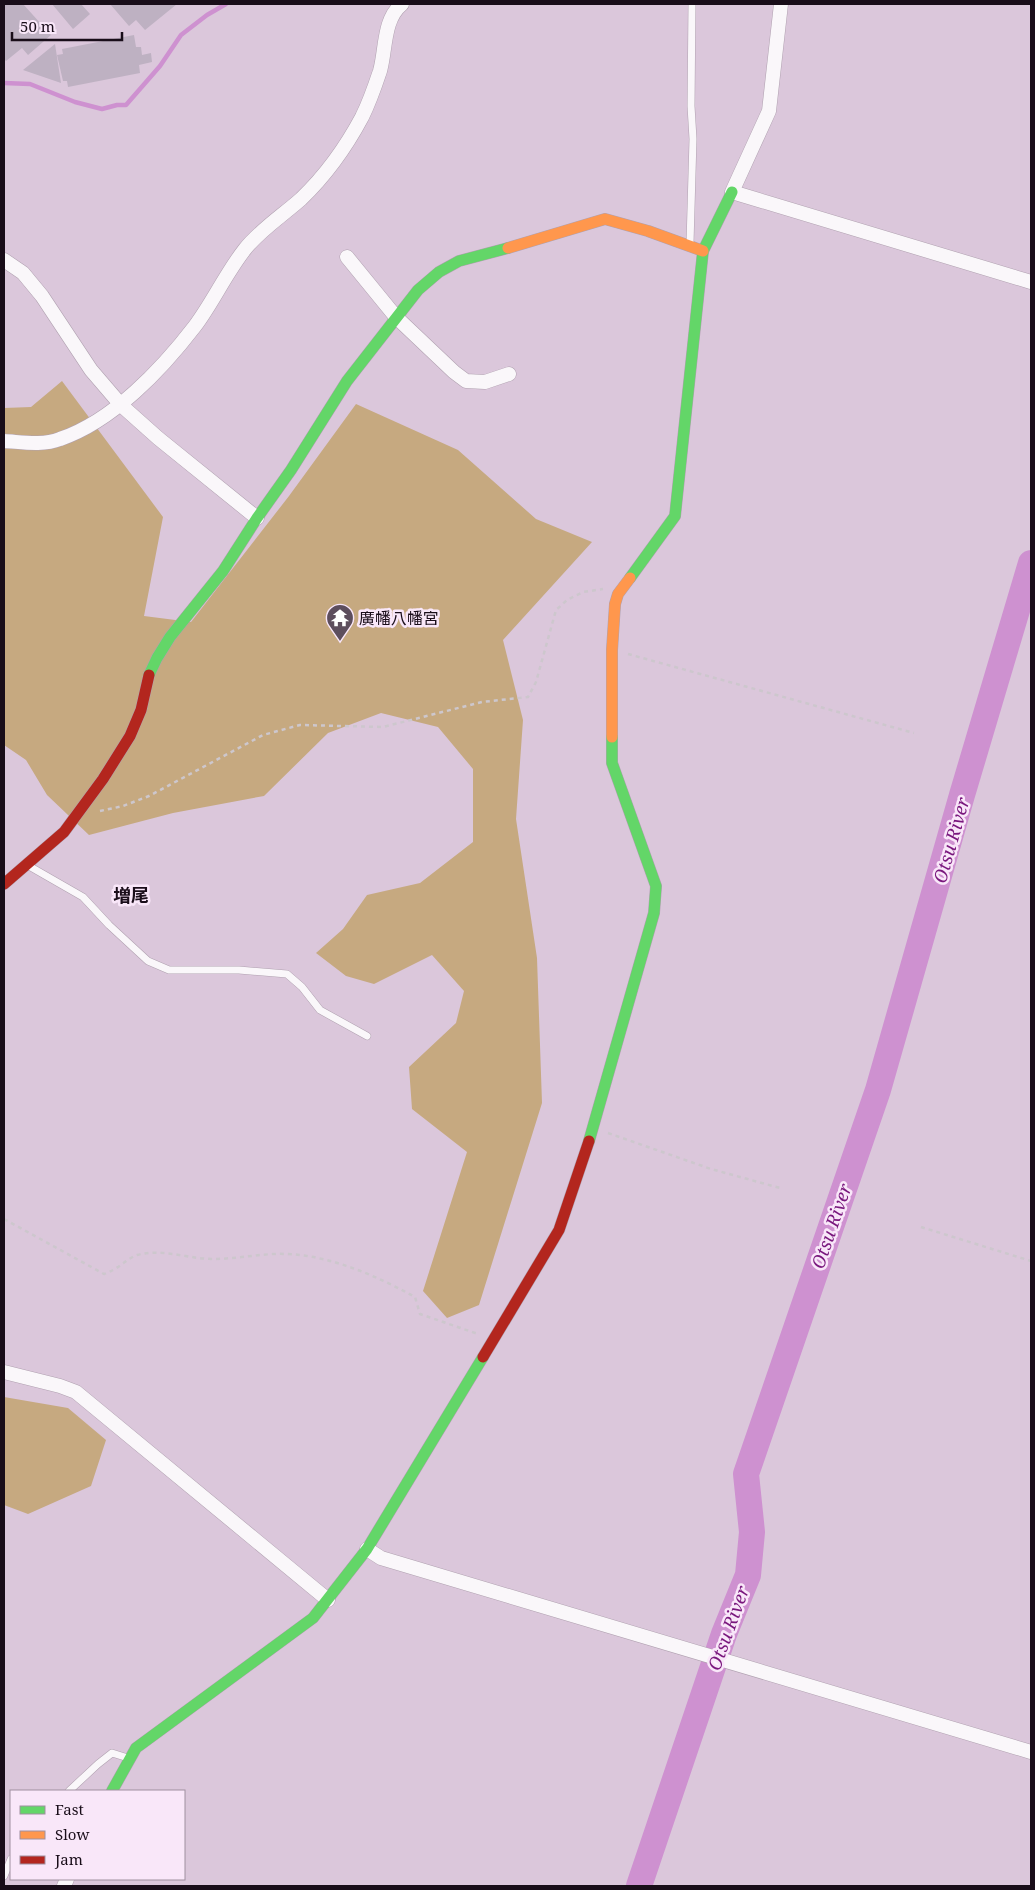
<svg xmlns="http://www.w3.org/2000/svg" width="1035" height="1890" font-family="'Noto Serif','Noto Sans JP',serif">
	<style>
		.forest { fill: #c6a980 }
		.lines { fill: none; stroke-linecap: round; stroke-linejoin: round }
		.stream { stroke: #ce91d0; stroke-width: 4.5 }
		.river { stroke: #ce91d0; stroke-width: 26 }
		.building { fill: #beb1c2 }
		.lane-casing { stroke: #b0a1b0; stroke-width: 8 }
		.street-casing { stroke: #b0a1b0; stroke-width: 15 }
		.fast-casing { stroke: #b0a1b0; stroke-width: 12 }
		.slow-casing { stroke: #b0a1b0; stroke-width: 12 }
		.jam-casing { stroke: #b0a1b0; stroke-width: 12 }
		.path { stroke: #cdc7cd; stroke-width: 2.5; stroke-dasharray: 4 4; stroke-linecap: butt }
		.lane { stroke: #faf7fa; stroke-width: 7 }
		.street { stroke: #faf7fa; stroke-width: 14 }
		.fast { stroke: #63d668; stroke-width: 11 }
		.slow { stroke: #ff974d; stroke-width: 11 }
		.jam { stroke: #b3261e; stroke-width: 11 }
		.labels { text-anchor: middle; dominant-baseline: central; stroke-width: 5; stroke-linejoin: round; paint-order: stroke }
		.poi-label { font-size: 16px; fill: #190d19; stroke: #f9e7f9; text-anchor: start }
		.water-label { font-size: 18px; font-style: italic; fill: #79177d; stroke: #f9e7f9 }
		.neighbourhood-label { font-size: 18px; font-weight: bold; fill: #190d19; stroke: #f9e7f9 }
	</style>
	<rect width="100%" height="100%" fill="#dbc7db"/>
	<path class="forest" d="M62,381l101,136 -19,99 47,6 98,-126 67,-92 102,46 78,69 56,23 -89,98 20,80 -7,99 21,139 5,145 -63,202 -32,13 -24,-27 44,-139 -55,-43 -3,-42 47,-44 8,-32 -32,-36 -58,29 -28,-8 -30,-23 27,-24 24,-34 53,-12 53,-41v-73l-35,-42 -57,-14 -53,20 -64,63 -91,17 -84,22 -42,-40 -21,-35 -22,-15v-337l27,-1z
		M4,1397l64,11 38,32 -15,46 -63,28 -24,-9z"/>
	<g class="lines">
		<path class="stream" d="M4,83l26,1 45,18 27,7 15,-4h9l34,-39 21,-31 26,-20 19,-11"/>
		<path class="river" d="M639,1886l85,-252 24,-59 4,-43 -6,-58 132,-384 84,-295 69,-232"/>
	</g>
	<path class="building" d="M4,4h19l28,31 -23,20 -6,-7 -16,13 -2,-2z
		M52,4h29l9,10 -17,15z
		M110,4h67l-32,26 -9,-10 -7,6z
		M134,35l2,12h5l1,8 9,-2 1,9 -13,3 1,8 -72,14 -1,-6h-4l-6,-26 6,-1 -1,-5z
		M55,44l6,39 -38,-13z"/>
	<g class="lines">
		<defs>
			<path id="lane" d="M690,243l3,-104 -2,-33 1,-102
				M29,866l54,31 26,28 39,36 21,9h70l48,4 15,13 18,23 47,26
				M69,1791l29,-27 14,-11 16,5
				M4,1876l7,-17"/>
			<path id="street" d="M781,4l-12,107 -37,81 299,90
				M347,257l49,60 58,55 12,9 19,1 24,-8
				M4,260l19,13 19,23 49,74 30,35 37,33 99,80
				M4,441c18,1 38,5 56,-2 53,-18 102,-70 135,-113 18,-24 31,-53 50,-77 15,-19 38,-34 56,-50 25,-24 45,-52 61,-82 7,-14 13,-31 18,-46 6,-21 3,-52 22,-67
				M4,1372l56,14 16,6 252,208
				M367,1549l14,9 650,194
				M64,1886l3,-7"/>
			<path id="fast" d="M630,578l45,-62 28,-265 29,-59
				M149,675l8,-17 13,-21 53,-66 34,-53 34,-48 56,-89 71,-91 21,-18 20,-11 49,-13
				M589,1141l65,-228 2,-27 -44,-123v-26
				M112,1791l24,-43 177,-130 54,-69 116,-192"/>
			<path id="slow" d="M508,248l97,-29 43,12 55,20
				M612,737v-87l3,-46 3,-10 12,-16"/>
			<path id="jam" d="M4,884l60,-52 39,-53 27,-43 11,-26 8,-35
				M483,1357l76,-127 30,-89"/>
		</defs>
		<use href="#lane" class="lane-casing"/>
		<use href="#street" class="street-casing"/>
		<use href="#fast" class="fast-casing"/>
		<use href="#slow" class="slow-casing"/>
		<use href="#jam" class="jam-casing"/>
		<path class="path" d="M628,654l286,79
			M100,811l23,-5 26,-10 114,-61 37,-10 83,2 99,-25 46,-5 8,-15 20,-72 11,-10 16,-8 20,-3
			M608,1133l103,36 69,19
			M4,1219l100,55c15,-5 22,-15 33,-19 25,-7 51,4 76,4 20,0 40,-4 61,-5 49,-2 99,20 141,43l5,17 58,20
			M921,1227l110,34"/>
		<use href="#lane" class="lane"/>
		<use href="#street" class="street"/>
		<use href="#fast" class="fast"/>
		<use href="#slow" class="slow"/>
		<use href="#jam" class="jam"/>
	</g>
	<defs>
		<symbol id="temple-pin" viewBox="-11 -11 22 30"><path d="M0 17L-7.5 6A9.5 9.5 0 1 1 7.5 6Z" fill="#5d4e5d" stroke="#f9e7f9"/><path d="M0-6L5-2H3V0L6.5 2.5H4V6H1.5V3h-3V6H-4V2.5H-6.5L-3 0V-2H-5Z" fill="#fff"/></symbol>
	</defs>
	<g fill-rule="evenodd">
		<use href="#temple-pin" x="324" y="602" width="32" height="43"/>
	</g>
	<g class="labels">
		<g class="poi-label">
			<text x="359" y="618">廣幡八幡宮</text>
		</g>
		<g class="water-label">
			<text transform="translate(951 840) rotate(-74)">Otsu River</text>
			<text transform="translate(831 1226) rotate(-71)">Otsu River</text>
			<text transform="translate(728 1628) rotate(-70)">Otsu River</text>
		</g>
		<g class="neighbourhood-label">
			<text x="131" y="895">増尾</text>
		</g>
	</g>
	<rect width="1035" height="1890" fill="none" stroke="#190d19" stroke-width="10"/>
	<rect x="10" y="1790" width="175" height="90" fill="#f9e7f9" stroke="#9f909f"/>
	<rect x="20" y="1806" width="25" height="8" fill="#63d668" stroke="#9f909f"/>
	<text x="55" y="1815" font-size="15" fill="#190d19">Fast</text>
	<rect x="20" y="1831" width="25" height="8" fill="#ff974d" stroke="#9f909f"/>
	<text x="55" y="1840" font-size="15" fill="#190d19">Slow</text>
	<rect x="20" y="1856" width="25" height="8" fill="#b3261e" stroke="#9f909f"/>
	<text x="55" y="1865" font-size="15" fill="#190d19">Jam</text>
	<path d="M12 32v8h110v-8" fill="none" stroke="#190d19" stroke-width="2.5"/>
	<text x="20" y="32" font-size="15" fill="#190d19" stroke="#f9e7f9" stroke-width="4" paint-order="stroke">50 m</text>
</svg>
